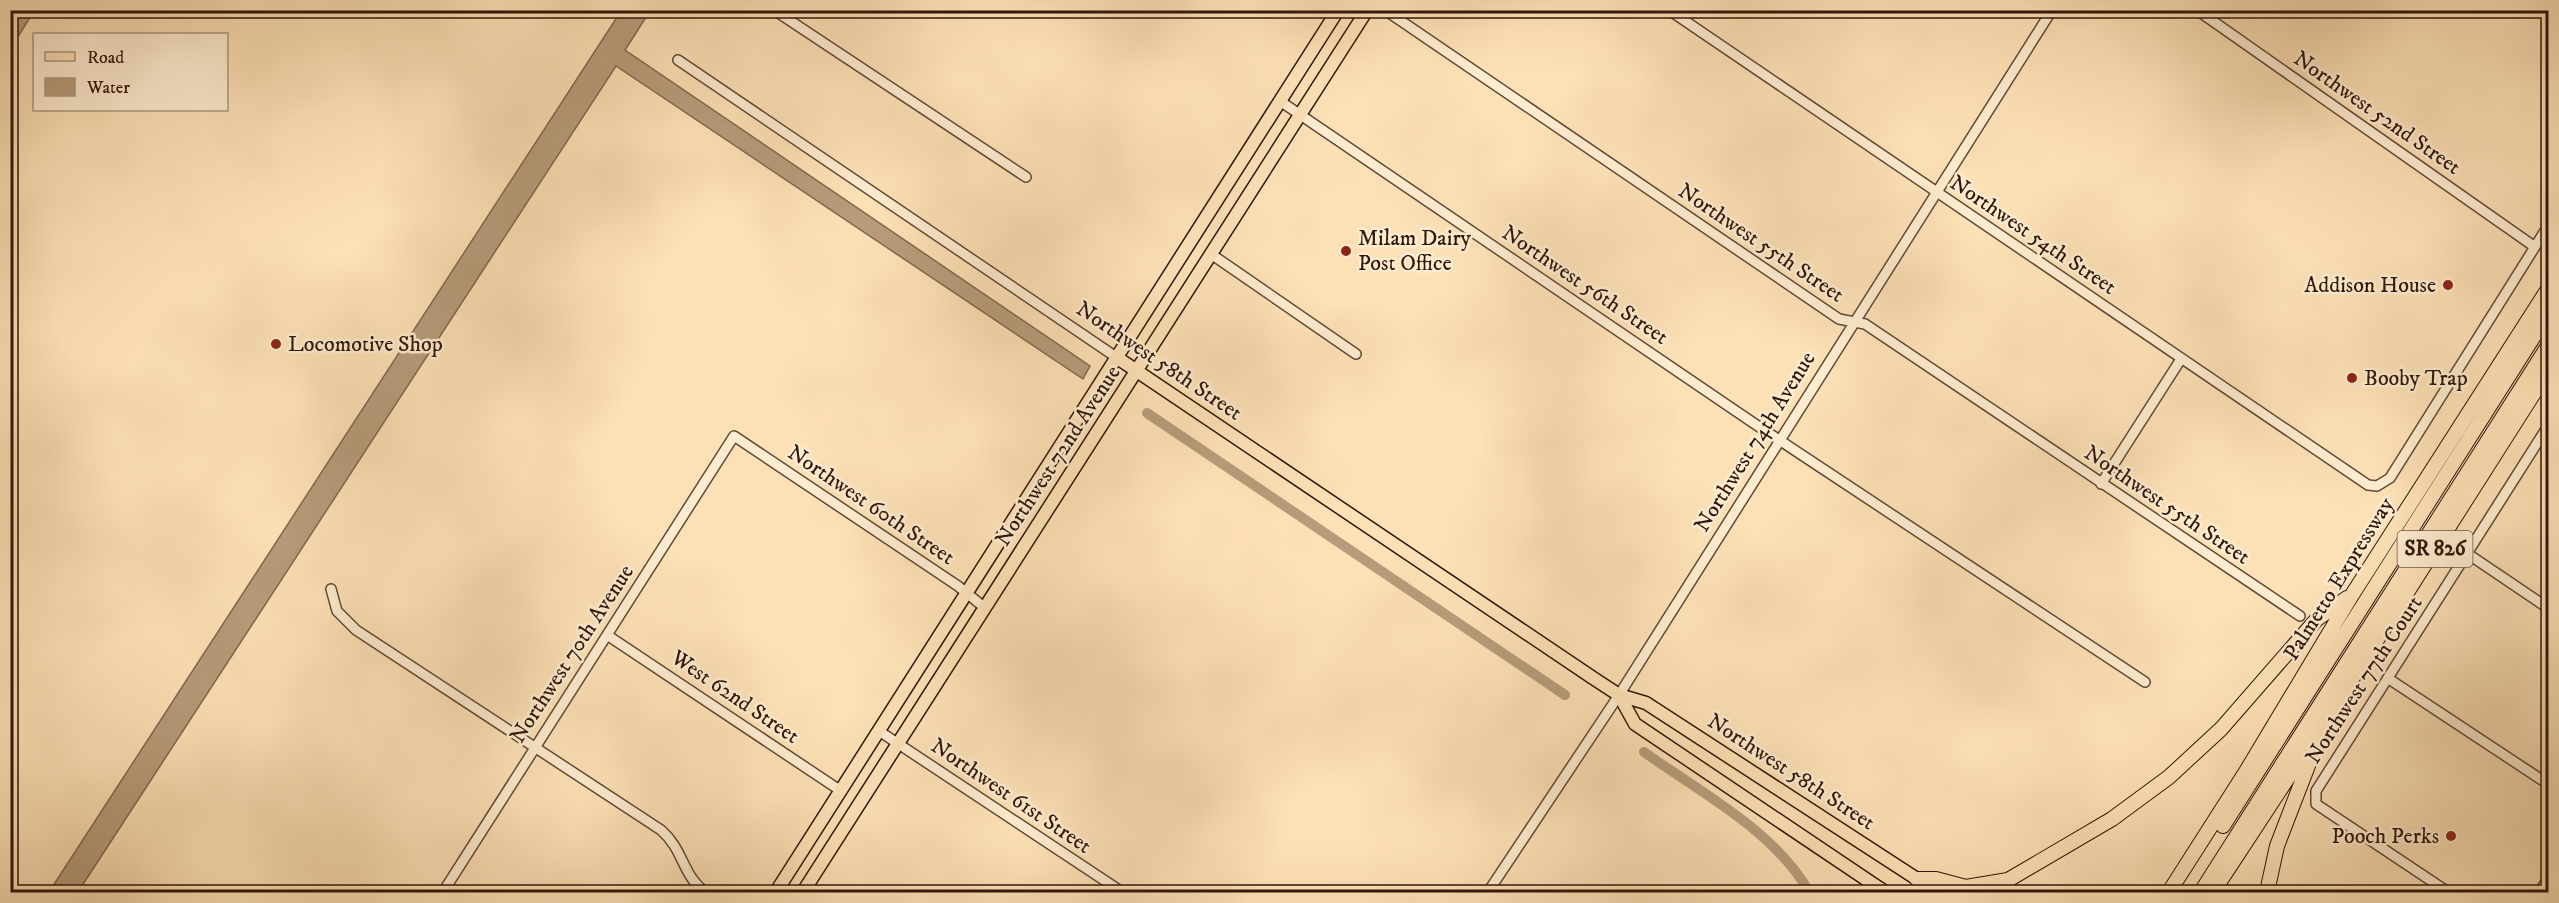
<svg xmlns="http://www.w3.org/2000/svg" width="2559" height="903" font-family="'IM FELL DW Pica',serif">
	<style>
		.water { fill: #b79c7b; stroke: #81664d; stroke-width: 1.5 }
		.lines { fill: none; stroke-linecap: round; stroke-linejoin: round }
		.canal { stroke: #b79c7b; stroke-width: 10 }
		.minor-casing { stroke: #634834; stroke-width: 12 }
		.major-casing { stroke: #301509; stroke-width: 15 }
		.highway-casing { stroke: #301509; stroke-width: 16 }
		.minor { stroke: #feecd0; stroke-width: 9 }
		.major { stroke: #fde1b6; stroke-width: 12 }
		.highway { stroke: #fde1b6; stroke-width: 14 }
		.poi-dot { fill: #8f2418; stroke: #feecd0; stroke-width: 2 }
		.labels { text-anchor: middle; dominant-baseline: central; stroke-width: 5; stroke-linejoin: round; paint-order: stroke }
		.shield { fill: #feecd0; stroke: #6e5645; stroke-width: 1.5 }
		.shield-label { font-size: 21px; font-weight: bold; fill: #301509 }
		.street-label { font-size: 22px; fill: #301509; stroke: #feecd0 }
		.poi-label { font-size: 22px; fill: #301509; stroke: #feecd0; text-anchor: start }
	</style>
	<rect width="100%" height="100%" fill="#fde1b6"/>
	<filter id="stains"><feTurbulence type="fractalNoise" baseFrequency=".00333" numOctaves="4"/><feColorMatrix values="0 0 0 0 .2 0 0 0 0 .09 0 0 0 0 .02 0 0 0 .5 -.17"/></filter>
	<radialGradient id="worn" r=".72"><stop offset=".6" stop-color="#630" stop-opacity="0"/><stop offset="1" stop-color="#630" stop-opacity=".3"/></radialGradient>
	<path class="water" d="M11,10l23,1 -23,37 -1,-37z
		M621,11h29l-25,39 465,316 -7,13 -467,-313 -538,826h-29z"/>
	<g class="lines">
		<path class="canal" d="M1147,413l418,282
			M1644,752c56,40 131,79 165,140"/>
		<defs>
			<path id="minor" d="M774,10l252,167
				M1385,10l454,309 26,5 435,292
				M1669,10l699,475 9,1 13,-8 158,-252
				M2197,10l338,237
				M678,60l438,297
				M1280,101l472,321 393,260
				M1211,254l145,100
				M2101,484l80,-125
				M2468,554l80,54
				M331,589l6,22 19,19 305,200c23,20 21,45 44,62
				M607,635l234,156
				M2389,679l159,105
				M879,731l243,161
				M443,892l291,-456 224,150 27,22
				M1488,892l131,-197 433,-685
				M2448,892l-132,-88v-13l232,-365
				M2539,892l9,-13"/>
			<path id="major" d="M1116,357l477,321 26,17 27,8 291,189
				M1619,695l16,29 250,168
				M776,892l562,-882
				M803,892l564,-882"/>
			<path id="highway" d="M2223,826l325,-512
				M1917,879h19l30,8 42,-7
				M1881,890l2,2
				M1995,892l13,-12 104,-61 57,-42 52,-48 96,-110 30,-21
				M2169,892l78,-122 105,-175 196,-306
				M2201,892l347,-546
				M2213,892l109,-166 226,-355
				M2267,892l10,-46 39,-101"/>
		</defs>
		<use href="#minor" class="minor-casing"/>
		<use href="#major" class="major-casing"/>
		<use href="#highway" class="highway-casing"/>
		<use href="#minor" class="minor"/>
		<use href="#major" class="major"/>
		<use href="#highway" class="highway"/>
	</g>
	<g class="poi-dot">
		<circle cx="1346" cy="251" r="6"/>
		<circle cx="2448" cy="285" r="6"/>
		<circle cx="276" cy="344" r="6"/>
		<circle cx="2352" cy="378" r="6"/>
		<circle cx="2451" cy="836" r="6"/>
	</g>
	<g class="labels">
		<rect class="shield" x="2397.5" y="531" width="75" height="36" rx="4.5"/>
		<g class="shield-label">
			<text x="2435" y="549">SR 826</text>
		</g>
		<g class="street-label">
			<text transform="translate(2377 113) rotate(35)">Northwest 52nd Street</text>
			<text transform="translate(2033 235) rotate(34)">Northwest 54th Street</text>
			<text transform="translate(1761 243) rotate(34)">Northwest 55th Street</text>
			<text transform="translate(1585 285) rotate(34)">Northwest 56th Street</text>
			<text transform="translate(1159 361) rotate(34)">Northwest 58th Street</text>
			<text transform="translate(1755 442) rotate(-58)">Northwest 74th Avenue</text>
			<text transform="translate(1058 456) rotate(-57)">Northwest 72nd Avenue</text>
			<text transform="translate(871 505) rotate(34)">Northwest 60th Street</text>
			<text transform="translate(2167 505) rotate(34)">Northwest 55th Street</text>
			<text transform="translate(2339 579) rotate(-58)">Palmetto Expressway</text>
			<text transform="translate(572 654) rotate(-57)">Northwest 70th Avenue</text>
			<text transform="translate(2364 680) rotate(-57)">Northwest 77th Court</text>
			<text transform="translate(735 697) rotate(34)">West 62nd Street</text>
			<text transform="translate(1791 772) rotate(33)">Northwest 58th Street</text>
			<text transform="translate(1011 796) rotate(34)">Northwest 61st Street</text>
		</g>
		<g class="poi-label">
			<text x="1358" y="238">Milam Dairy<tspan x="1358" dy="25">Post Office</tspan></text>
			<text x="2436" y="285" text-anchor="end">Addison House</text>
			<text x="288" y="344">Locomotive Shop</text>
			<text x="2364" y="378">Booby Trap</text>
			<text x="2439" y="836" text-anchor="end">Pooch Perks</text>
		</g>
	</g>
	<rect width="2559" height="903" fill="none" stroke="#fde1b6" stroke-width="36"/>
	<rect x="12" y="12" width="2535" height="879" fill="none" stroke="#301509" stroke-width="3"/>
	<rect x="18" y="18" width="2523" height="867" fill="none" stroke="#301509" stroke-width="1.5"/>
	<rect x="33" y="33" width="195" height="78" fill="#feecd0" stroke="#ac9680" stroke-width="1.5"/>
	<rect x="45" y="52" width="30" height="9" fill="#fde1b6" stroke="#ac9680" stroke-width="1.5"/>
	<text x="87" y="63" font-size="18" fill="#301509">Road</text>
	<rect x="45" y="78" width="30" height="18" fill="#b79c7b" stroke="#ac9680" stroke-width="1.5"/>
	<text x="87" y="93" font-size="18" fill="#301509">Water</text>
	<rect width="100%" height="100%" filter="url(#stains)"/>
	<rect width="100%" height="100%" fill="url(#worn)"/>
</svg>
